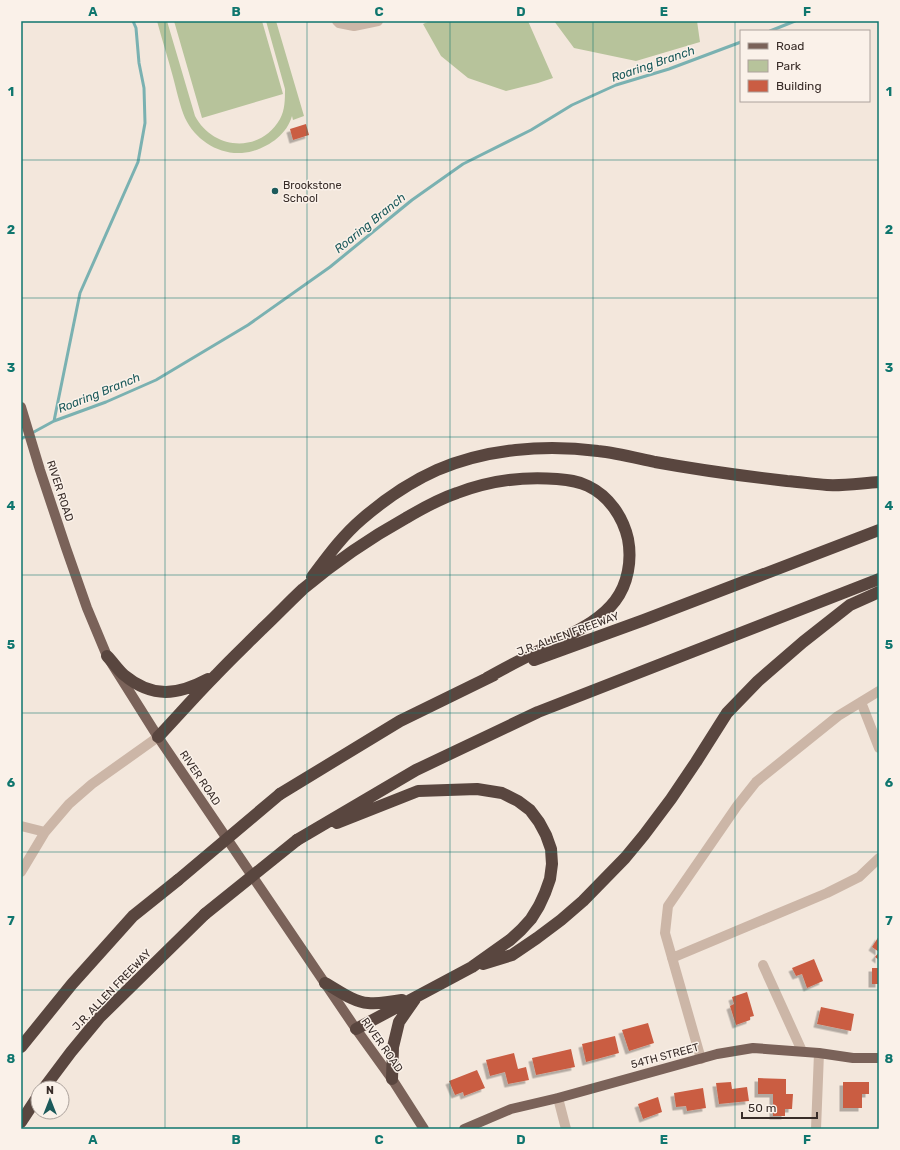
<svg xmlns="http://www.w3.org/2000/svg" width="900" height="1150" font-family="Rubik,sans-serif">
	<style>
		.green { fill: #b7c39b }
		.lines { fill: none; stroke-linecap: round; stroke-linejoin: round }
		.stream { stroke: #7ab1b1; stroke-width: 3 }
		.building { fill: #ca5d43; filter: url(#shadow) }
		.minor { stroke: #ccb6a7; stroke-width: 10 }
		.major { stroke: #7a6259; stroke-width: 10 }
		.highway { stroke: #59463f; stroke-width: 12 }
		.highway-bridge { stroke: #59463f; stroke-width: 12 }
		.grid { fill: none; stroke: #0f766e; stroke-width: 1; stroke-opacity: 0.55 }
		.poi-dot { fill: #1c5a5b; stroke: #faf1e9; stroke-width: 1.5 }
		.labels { text-anchor: middle; dominant-baseline: central; stroke-width: 3; stroke-linejoin: round; paint-order: stroke }
		.poi-label { font-size: 11px; fill: #382c28; stroke: #faf1e9; text-anchor: start }
		.street-label { font-size: 11px; fill: #382c28; stroke: #faf1e9 }
		.water-label { font-size: 12px; font-style: italic; fill: #1c5a5b; stroke: #faf1e9 }
		.neatline { fill: none; stroke: #0f766e; stroke-width: 1.5 }
		.grid-label { font-size: 13px; text-anchor: middle; font-weight: bold; fill: #0f766e }
	</style>
	<defs>
		<filter id="shadow"><feDropShadow dx="-3.5" dy="3.5" stdDeviation="0" flood-color="#0004"/></filter>
	</defs>
	<rect width="100%" height="100%" fill="#f3e7dc"/>
	<path class="green" d="M157,21h10l28,95c18,34 65,38 85,3 5,-9 5,-20 5,-30l-19,-68h10l28,95 -11,4 -1,-4c-5,18 -22,30 -39,35 -28,8 -56,-8 -68,-33 -5,-11 -9,-30 -12,-41 -5,-19 -11,-37 -16,-56z
		M174,21h88l21,73 -81,24z
		M430,21h98l25,57 -15,5 -32,8 -38,-13 -27,-22 -18,-32z
		M554,21h143l3,21 -64,19 -62,-13z"/>
	<g class="lines">
		<path class="stream" d="M770,31l25,-10
			M54,421l26,-128 58,-131 7,-39 -1,-35 -5,-25 -3,-35 -3,-7
			M21,439l33,-18 52,-19 50,-22 92,-55 82,-58 82,-67 51,-36 68,-34 41,-25 44,-20 53,-16 72,-27"/>
	</g>
	<path class="building" d="M306,124l3,11 -16,5 -3,-11z
		M879,936v24l-4,-3 4,-5 -7,-5z
		M814,959l9,22 -16,7 -5,-14 -6,2 -4,-8z
		M872,968h7v16h-7z
		M747,992l7,24 -4,1v3l-14,5 -6,-19 4,-2 -2,-7z
		M821,1007l33,7 -3,17 -34,-7z
		M648,1023l6,20 -25,8 -7,-21z
		M615,1036l4,17 -33,9 -4,-18z
		M571,1049l4,18 -39,8 -4,-17z
		M514,1053l4,16 8,-2 3,13 -21,4 -3,-12 -15,4 -4,-16z
		M477,1070l8,18 -21,8 -1,-4 -8,3 -6,-14z
		M758,1078l28,1v15h7l-1,15h-7v7h-12v-22h-15z
		M731,1082l1,7 15,-2 2,14 -30,3 -3,-21z
		M843,1082h26v12h-7v14h-19z
		M703,1088l3,20 -19,3 -1,-5 -10,1 -2,-14z
		M658,1097l4,15 -19,7 -5,-15z"/>
	<g class="lines">
		<path class="minor" d="M337,21l2,2 15,3 24,-5
			M861,702l18,46
			M21,826l24,6
			M21,872l24,-40 24,-28 23,-20 66,-47
			M672,958l155,-65 32,-16 20,-19
			M763,965l39,86
			M701,1059l-36,-126 3,-27 69,-100 19,-24 82,-66 41,-25
			M558,1098l8,31
			M816,1129l3,-76"/>
		<path class="major" d="M21,407l19,63 26,78 21,60 20,48 51,81 198,292 36,50 32,50
			M464,1129l47,-20 47,-11 159,-44 36,-6 66,5 34,5h26"/>
		<path class="highway" d="M312,577c15,-20 30,-41 50,-58 22,-19 48,-37 75,-49 49,-21 107,-26 161,-19 19,2 38,7 57,11 44,8 88,14 132,19 13,1 26,3 40,4 17,1 35,-2 52,-3
			M107,656c6,6 11,14 17,19 29,24 54,20 84,4
			M534,660l110,-40 235,-90
			M158,737c19,-20 38,-42 58,-62 15,-16 31,-31 46,-46 14,-13 27,-27 41,-40 32,-27 67,-51 103,-71 17,-10 33,-19 51,-25 32,-12 66,-17 100,-14 11,1 21,2 31,7 21,10 35,31 40,53 4,21 0,45 -13,62 -16,21 -41,31 -63,43 -22,11 -44,22 -65,34
			M280,794l120,-73 94,-46
			M337,823l81,-32 59,-2 25,4 16,8 12,9 9,12 7,13 5,14 1,15 -2,15 -5,14 -6,13 -8,13 -10,11 -11,10 -38,27 -116,62
			M297,840l119,-70 122,-58 341,-133
			M483,964l29,-9 25,-17 24,-18 22,-19 42,-43 19,-23 27,-36 25,-37 31,-49 31,-32 45,-39 47,-37 29,-13
			M325,983c13,7 28,19 43,20 11,1 23,-1 34,-3
			M21,1047l51,-63 61,-68 45,-36
			M392,1079l1,-32 6,-25 16,-23
			M44,1088l27,-36 29,-35 105,-103
			M21,1122l17,-26"/>
		<path class="highway-bridge" d="M178,880l102,-86
			M205,914l92,-74"/>
	</g>
	<path class="grid" d="M165,21v1108M307,21v1108M450,21v1108M593,21v1108M735,21v1108M21,160h858M21,298h858M21,437h858M21,575h858M21,713h858M21,852h858M21,990h858"/>
	<circle class="poi-dot" cx="275" cy="191" r="4"/>
	<g class="labels">
		<g class="poi-label">
			<text x="283" y="185">Brookstone<tspan x="283" dy="13">School</tspan></text>
		</g>
		<g class="street-label">
			<text transform="translate(60 491) rotate(72)">RIVER ROAD</text>
			<text transform="translate(568 634) rotate(-20)">J.R. ALLEN FREEWAY</text>
			<text transform="translate(200 778) rotate(56)">RIVER ROAD</text>
			<text transform="translate(112 990) rotate(-46)">J.R. ALLEN FREEWAY</text>
			<text transform="translate(382 1045) rotate(55)">RIVER ROAD</text>
			<text transform="translate(665 1056) rotate(-15)">54TH STREET</text>
		</g>
		<g class="water-label">
			<text transform="translate(653 64) rotate(-19)">Roaring Branch</text>
			<text transform="translate(370 223) rotate(-39)">Roaring Branch</text>
			<text transform="translate(99 393) rotate(-22)">Roaring Branch</text>
		</g>
	</g>
	<rect width="900" height="1150" fill="none" stroke="#faf1e9" stroke-width="44"/>
	<rect x="740" y="30" width="130" height="72" fill="#faf1e9" stroke="#aca29c"/>
	<rect x="748" y="43" width="20" height="6" fill="#7a6259" stroke="#aca29c"/>
	<text x="776" y="50" font-size="12" fill="#382c28">Road</text>
	<rect x="748" y="60" width="20" height="12" fill="#b7c39b" stroke="#aca29c"/>
	<text x="776" y="70" font-size="12" fill="#382c28">Park</text>
	<rect x="748" y="80" width="20" height="12" fill="#ca5d43" stroke="#aca29c"/>
	<text x="776" y="90" font-size="12" fill="#382c28">Building</text>
	<g transform="translate(50 1100)"><circle r="19" fill="#faf1e9" stroke="#aca29c"/>
	<path d="M0-3L7 15L0 10L-7 15Z" fill="#1c5a5b"/>
	<text y="-6" font-size="11" font-weight="bold" text-anchor="middle" fill="#382c28">N</text>
	</g>
	<path d="M742 1112v6h75v-6" fill="none" stroke="#382c28" stroke-width="2"/>
	<text x="748" y="1112" font-size="12" fill="#382c28" stroke="#faf1e9" stroke-width="3" paint-order="stroke">50 m</text>
	<rect x="22" y="22" width="856" height="1106" class="neatline"/>
	<g class="grid-label">
		<text x="93" y="16">A</text>
		<text x="236" y="16">B</text>
		<text x="379" y="16">C</text>
		<text x="521" y="16">D</text>
		<text x="664" y="16">E</text>
		<text x="807" y="16">F</text>
		<text x="11" y="96">1</text>
		<text x="889" y="96">1</text>
		<text x="11" y="234">2</text>
		<text x="889" y="234">2</text>
		<text x="11" y="372">3</text>
		<text x="889" y="372">3</text>
		<text x="11" y="510">4</text>
		<text x="889" y="510">4</text>
		<text x="11" y="649">5</text>
		<text x="889" y="649">5</text>
		<text x="11" y="787">6</text>
		<text x="889" y="787">6</text>
		<text x="11" y="925">7</text>
		<text x="889" y="925">7</text>
		<text x="11" y="1063">8</text>
		<text x="889" y="1063">8</text>
		<text x="93" y="1144">A</text>
		<text x="236" y="1144">B</text>
		<text x="379" y="1144">C</text>
		<text x="521" y="1144">D</text>
		<text x="664" y="1144">E</text>
		<text x="807" y="1144">F</text>
	</g>
</svg>
